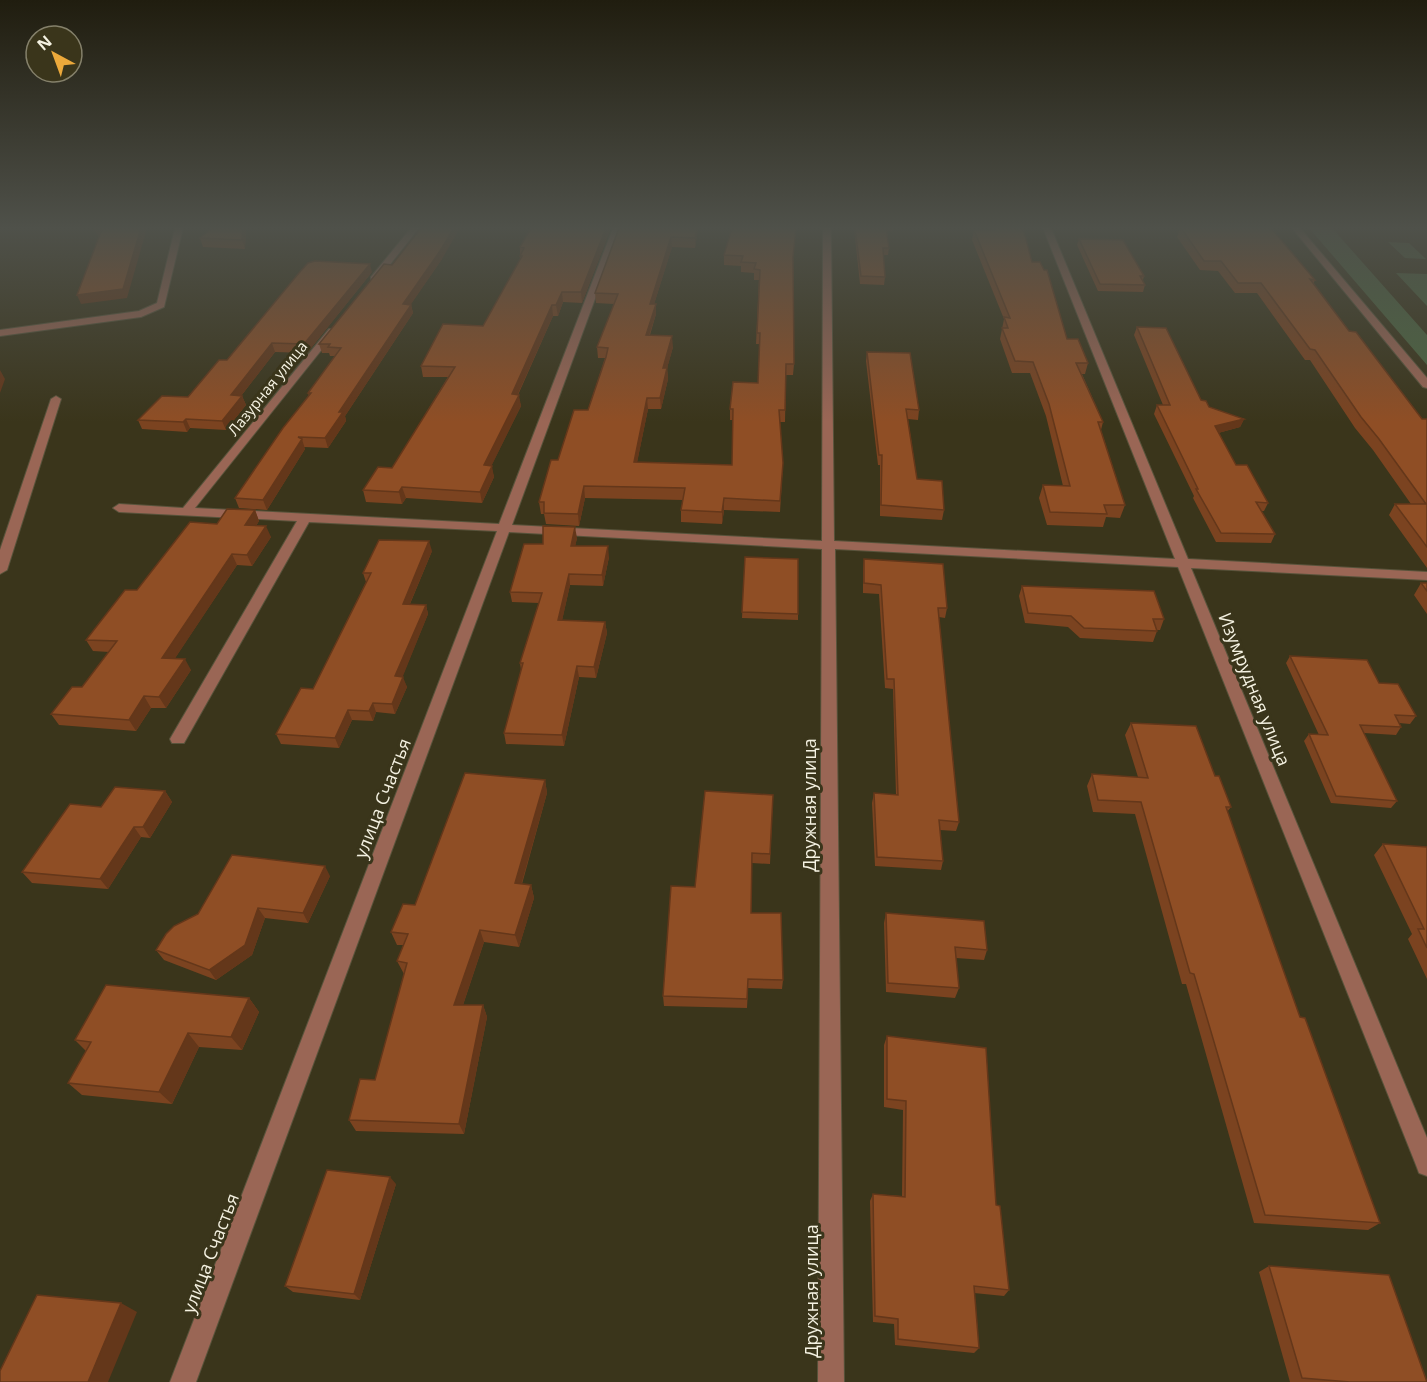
<svg xmlns="http://www.w3.org/2000/svg" width="1427" height="1382" font-family="'Open Sans',sans-serif">
	<style>
		.green { fill: #4c6641 }
		.lines { fill: none; stroke-linecap: round; stroke-linejoin: round }
		.minor-casing { stroke: #58533b; stroke-width: 2 }
		.minor { fill: #9a6655; fill-rule: evenodd }
		.wall { fill: #7b4320 }
		.shaded-wall { fill: #64371a }
		.building { fill: #8f4e25; stroke: #64371a; stroke-width: 1.5 }
		.labels { text-anchor: middle; dominant-baseline: central; stroke-width: 6; stroke-linejoin: round; paint-order: stroke }
		.far-street-label { font-size: 15px; fill: #f5f2e2; stroke: #3a351b }
		.street-label { font-size: 18px; fill: #f5f2e2; stroke: #3a351b }
	</style>
	<rect width="100%" height="100%" fill="#3a351b"/>
	<path class="green" d="M1309,228h23l95,107v30z
		M1388,242l21,1 17,16 -21,-1z
		M1396,273l31,1v32z"/>
	<g class="lines">
		<defs>
			<path id="minor" d="M175,228h8l-19,79 -23,10 -141,19v-6l139,-19 18,-8z
				M411,228h8l-42,53h-6v-4z
				M613,228h8l-109,297 310,16 1,-313h8l3,313 341,18 -132,-331h8l137,331 239,13v8l-236,-12 236,570v38l-8,-3 -3,-8 -238,-598 -343,-18 9,833h-26l4,-833 -313,-17 -313,850h-26l327,-851 -188,-9 -125,221h-12l-2,-4 127,-218 -178,-9 -6,-4 6,-4 64,4 146,-179h6v4l-140,175 304,16z
				M1292,228h8l127,150v10l-4,-1z
				M56,396l5,3 -54,171 -7,4v-24l51,-151z"/>
		</defs>
		<use href="#minor" class="minor-casing"/>
		<use href="#minor" class="minor"/>
	</g>
	<path class="wall" d="M246,228l-1,21 -42,-2 -3,-9z
		M611,228l-29,75 -19,-1 -5,14h-5l-35,79 3,11 -30,60 3,11 -12,26 -76,-5 -4,6 -36,-2 -3,-12 29,-22 56,-91h-25l-2,-11 62,-40 37,-66v-13z
		M619,228h79l-3,20 -23,-1 -18,57h2v10l-6,21 23,12 -6,21 1,11 -7,30h-13l-11,53 95,3 1,-45h-3v-11l28,-26 2,-39h-4l3,-64h-5v-7l-13,-1v-6l-17,-1v-10l8,-27 61,33 1,103 -1,11h-7l-1,47h-5l3,41 -3,49 -56,-2 -2,14 -41,-2v-12l2,-10 -98,-2 -6,28 -33,-2 -2,-10h-3l-2,-12 19,-42 30,-50 17,-52h-7l-1,-11 17,-43 -18,-1 -1,-10z
		M854,228h39v3h-7l3,17 -1,7h-5l2,22 -1,8 -24,-1z
		M989,228h34l9,34 35,77 21,24 -3,11h-3l21,48 -2,8 24,75 -5,13 -14,-1 -3,10 -56,-2 -8,-27 4,-13 20,1 -17,-70 -16,-43h-18l-12,-34 4,-20 -32,-79 2,-10h15z
		M1180,228l135,52 -2,4 36,47 73,88h5v149l-38,-53 6,-11h16l-38,-54 -18,-22 -45,-68h-5l-48,-67h-22l-17,-22 -18,-1 -23,-33z
		M1079,239l65,37 -1,4 2,5 -2,7 -45,-1 -21,-46z
		M442,259l-32,46h1l2,8 -68,103 1,5 -18,27 -24,-1 1,2 -38,61 -28,-2 -4,-10 74,-102 -1,-3 27,-37h-5l-1,-3h-7l-3,-9 73,-79z
		M372,272l-65,81 -32,-1 -34,44h1l4,9 -20,25 -36,-2 -3,4 -45,-3 -4,-9 50,-23 39,-37z
		M1137,327l64,73 8,7 35,12 -4,8 -22,6 18,32 32,38 -4,8h-3l14,23 -4,9 -55,-1 -23,-44 1,-2 -40,-82 3,-9h6l-29,-70z
		M867,352l52,58 -1,10 -10,-1 9,60 27,31 -2,10 -62,-4v-51h-2l-12,-104z
		M255,510l4,11 -3,5 15,11 -19,29 -15,-1 -62,93 16,12 -25,38h-15l-15,23 -77,-6 -8,-11 31,-27 27,-35 -16,-1 -7,-11 51,-50 80,-66z
		M577,538l-2,8 34,11 -6,29 -33,-1 -8,35 43,2 2,11 -11,45 -17,-1 -15,69 -58,-2 -2,-11 17,-63 -1,-7 19,-60 -27,-1 -2,-10z
		M432,551l-22,53 16,1 2,9 -26,63 5,10 -12,27 -19,-2 -3,9 -21,-1 -13,28 -58,-4 -5,-10 37,-45 53,-107 -3,-9z
		M745,557l53,57v6l-56,-2z
		M864,559l83,49 -2,10 -6,-1 20,205 -3,9 -16,-1 3,31 -2,9 -66,-4 -3,-63 2,-10 22,2 -3,-106 -8,-1 -6,-94 -16,-1v-25z
		M1421,583h6v31l-13,-19z
		M1022,586l142,33 -4,11h-3v1l-4,11 -73,-4 -12,-11 -43,-4 -6,-27z
		M1290,656l89,27 37,33 -6,8 -11,-1 2,4 -5,8 -32,-2 33,68 -6,7 -60,-5 -27,-62 5,-7 10,1 -33,-72z
		M1131,723l84,53 16,31 -4,5 47,132 26,73 80,206 -12,7 -114,-7 -68,-239h-4l-47,-170 -42,-2 -6,-26 5,-12 46,3 -13,-42z
		M545,780l2,13 -25,91 9,1 3,13 -15,49 -35,-5 -21,63h20l4,12 -23,117 -108,-3 -7,-11 26,-40 29,-106 -7,-13 7,-16h-7l-6,-13 24,-27z
		M165,791l7,11 -22,36 -9,-1 -33,52 -76,-6 -10,-11 79,-65z
		M773,795l-3,69 -18,-1 -1,50 32,67 -1,9 -34,-1 -1,20 -83,-2 -1,-10 32,-109z
		M1383,844l44,3v132l-19,-40 4,-5 -38,-79z
		M330,876l-22,47 -43,-5 -13,37 -36,25 -52,-20 -8,-10z
		M886,913l101,37 -3,10 -28,-2 3,30 -4,10 -69,-6 -2,-69z
		M249,998l10,14 -17,38 -43,-3 -27,57 -90,-9 -14,-12 18,-32 -11,-11z
		M887,1036l109,169 13,85 -5,6 -30,-3 5,55 -5,5 -79,-8 -1,-21 -21,-2 -3,-121 3,-7 29,2 1,-86 -19,-3v-62z
		M396,1184l-36,116 -67,-8 -8,-6z
		M1269,1266l158,116h-137l-31,-110z"/>
	<path class="shaded-wall" d="M141,228h6l-20,70 -46,6 -4,-9z
		M243,228h3l-1,21 -3,-9z
		M454,228h6l-18,31 -37,54 -2,-9z
		M606,228h5l-29,75 -1,-11z
		M697,228h1l-3,20v-10z
		M102,229l-3,9 -4,-8z
		M671,237l1,10 -21,67 -1,-10z
		M370,264l2,8 -65,81 -3,-9z
		M562,292l1,10 -5,14 -2,-11z
		M656,304v10l-10,31v-10z
		M411,305l2,8 -68,103 1,5 -18,27 -3,-10 14,-26z
		M552,305l1,11 -40,89 -1,-11z
		M672,336l1,11 -9,32 -1,-11z
		M272,343l3,9 -41,53 -3,-10z
		M667,368l1,11 -7,30 -1,-11z
		M0,370l5,9 -5,14z
		M519,395l2,11 -35,71 -2,-12z
		M242,396l4,9 -20,25 -4,-9z
		M647,398l1,11 -13,64 -1,-11z
		M186,419l4,9 -3,4 -4,-10z
		M1244,419l-4,8 -29,8 4,-9z
		M302,439l3,10 -38,61 -4,-10z
		M492,466l2,11 -12,26 -2,-11z
		M584,486l1,12 -6,28 -1,-12z
		M402,487l4,11 -4,6 -3,-12z
		M724,498v12l-2,14v-12z
		M255,510l4,11 -9,15 -5,-11z
		M266,526l5,11 -19,29 -5,-11z
		M575,527l2,11 -4,18 -2,-10z
		M429,541l3,10 -26,62 -3,-9z
		M608,546l1,11 -6,29 -1,-11z
		M232,554l5,11 -69,104 -6,-11z
		M569,574l1,11 -10,45 -2,-10z
		M426,605l2,9 -29,72 -4,-10z
		M605,622l2,11 -11,45 -2,-11z
		M185,659l6,11 -25,38 -7,-11z
		M577,666l2,11 -15,69 -2,-11z
		M403,677l4,10 -12,27 -3,-10z
		M144,696l7,12 -15,23 -7,-11z
		M373,703l3,9 -3,9 -4,-10z
		M348,710l4,10 -13,28 -4,-10z
		M545,780l2,13 -29,103 -3,-13z
		M165,791l7,11 -22,36 -7,-11z
		M134,827l7,10 -33,52 -8,-10z
		M325,866l5,10 -22,47 -5,-10z
		M531,885l3,13 -15,49 -4,-12z
		M258,908l7,10 -13,37 -36,25 -7,-10z
		M480,930l4,12 -25,75 -5,-12z
		M249,998l10,14 -17,38 -11,-13z
		M483,1005l4,12 -23,117 -5,-10z
		M188,1033l11,14 -27,57 -13,-12z
		M390,1177l6,7 -36,116 -6,-6z
		M121,1303l16,9 -29,70h-20z"/>
	<path class="building" d="M95,228h46l-18,61 -46,6 25,-66 -7,1z
		M212,228h31l-1,12 -42,-2z
		M421,228h33l-14,23 -37,53 8,1 -72,107h4l-18,26 -27,-1 4,2 -39,61 -28,-2 48,-70 28,-35h-3l33,-45 -13,-1 2,-3h-11l65,-80 8,1z
		M531,228h75l-25,64h-19l-6,13h-4l-40,89 7,1 -35,70 8,1 -12,26 -78,-5 -3,5 -36,-2 15,-23 14,1 63,-101 -34,-1 22,-42 40,2 39,-70h-2l4,-8 -4,-1z
		M619,228h78l-2,10 -24,-1 -21,67h6l-10,31 26,1 -9,32h4l-7,30h-13l-13,64 98,3 1,-56h-3l3,-27 25,1 2,-50h-3l3,-63 -6,-1 2,-6 -15,-1 2,-6 -19,-1 8,-27h64l-3,29 1,107h-8l-1,46h-6l4,53 -3,38 -56,-3 -2,14 -41,-2 4,-22 -101,-2 -6,28 -34,-1v-11h-5l12,-42h7l16,-50h14l18,-53 2,-9 -11,-1 21,-53 -23,-1z
		M855,228h31l3,20h-6l2,29 -24,-1z
		M993,228h30l9,34h8l4,8h3l20,69h11l10,24h-12l27,59h-5l27,83h-21l3,9 -57,-2 -7,-27 27,1 -21,-82 -16,-42 -18,-1 -13,-33h6l-4,-11 6,1 -36,-88h20z
		M1181,228h90l44,52 -5,-1 39,52 7,1 66,87h5v128l-32,-43h31l-47,-65 -18,-22 -46,-67 -5,-1 -49,-66h-23l-17,-22h-17z
		M1079,239l44,1 21,36h-4l5,9 -45,-1z
		M315,261l55,3 -66,80 -32,-1 -41,52 11,1 -20,25 -36,-2 -3,3 -45,-2 24,-24 26,1 31,-37h8l72,-87 9,-10z
		M1137,327l29,1 35,72 5,1 3,6 35,12 -29,7 21,39h11l21,38 -12,-1 19,32 -54,-1 -25,-44h2l-41,-84h13z
		M867,352l43,1 9,57 -13,-1 11,70 25,2 2,29 -63,-5 1,-50h-3z
		M227,509l28,1 -10,15 21,1 -19,29 -15,-1 -70,104 23,1 -26,38 -15,-1 -15,24 -78,-6 21,-27h10l35,-46 -31,-1 39,-50h12l53,-68 27,2z
		M543,526l32,1 -4,19h37l-6,29 -33,-1 -11,46 47,2 -11,45 -17,-1 -15,69 -58,-2 19,-70h-3l22,-70 -32,-1 14,-48h19z
		M379,540l50,1 -26,63 23,1 -31,71 8,1 -11,27 -19,-1 -4,8 -21,-1 -13,28 -59,-4 25,-46 12,1 58,-116h-8z
		M745,557l53,2v55l-56,-2z
		M864,559l79,5 4,44h-9l21,214 -20,-2 4,41 -66,-4 -3,-64 24,2 -4,-116h-7l-6,-94 -17,-2z
		M1421,583h6v8z
		M1022,586l132,5 10,28h-11l4,12 -73,-3 -13,-12 -43,-3z
		M1290,656l77,4 12,23 19,1 18,32 -21,-1 6,12 -41,-2 37,76 -61,-5 -27,-62 19,1z
		M1131,723l65,3 19,50h4l12,31h-5l48,137 26,73 5,1 75,205 -115,-8 -71,-241 -4,-1 -49,-171 -43,-2 -6,-26 56,4z
		M465,773l80,7 -30,103 16,2 -16,50 -35,-5 -26,75h29l-24,119 -110,-4 11,-41 15,1 32,-117 -10,-2 11,-27 -17,-2 12,-28 12,1z
		M115,787l50,4 -22,36h-9l-34,52 -78,-7 48,-68 31,3z
		M705,791l68,4 -3,59 -18,-1 -1,60h30l2,67 -35,-1 -1,20 -84,-3 8,-110 24,1z
		M1383,844l44,3v101l-9,-19h6z
		M232,855l93,11 -22,47 -45,-5 -13,37 -36,25 -53,-20 10,-16 8,-8 24,-12z
		M886,913l98,8 3,29 -32,-3 4,41 -71,-5z
		M106,985l143,13 -18,39 -43,-4 -29,59 -91,-9 23,-41 -16,-2z
		M887,1036l99,12 10,157 4,1 9,84 -35,-4 5,62 -81,-9v-20l-23,-3 -2,-122 32,3 1,-96 -19,-2z
		M327,1170l63,7 -36,117 -69,-8z
		M1269,1266l120,9 38,107h-77l-48,-4z
		M37,1295l84,8 -33,79h-88v-11z"/>
	<linearGradient id="sky" x2="0" y2="1"><stop stop-color="#201d0f"/><stop offset="0.54" stop-color="#4f514a"/><stop offset="1" stop-color="#4f514a" stop-opacity="0"/></linearGradient>
	<rect width="1427" height="422" fill="url(#sky)"/>
	<g class="labels">
		<g class="far-street-label">
			<text transform="translate(267 388) rotate(-51)">Лазурная улица</text>
		</g>
		<g class="street-label">
			<text transform="translate(1255 689) rotate(68)">Изумрудная улица</text>
			<text transform="translate(382 798) rotate(-69)">улица Счастья</text>
			<text transform="translate(809 805) rotate(-90)">Дружная улица</text>
			<text transform="translate(210 1253) rotate(-69)">улица Счастья</text>
			<text transform="translate(811 1291) rotate(-90)">Дружная улица</text>
		</g>
	</g>
	<g transform="translate(54 54) rotate(319)"><circle r="28" fill="#3a351b" stroke="#85816b" stroke-width="1.5"/>
	<path d="M0-4.5L10 22L0 15L-10 22Z" fill="#eca93b"/>
	<text y="-9" font-size="16" font-weight="bold" text-anchor="middle" fill="#f5f2e2">N</text>
	</g>
</svg>
